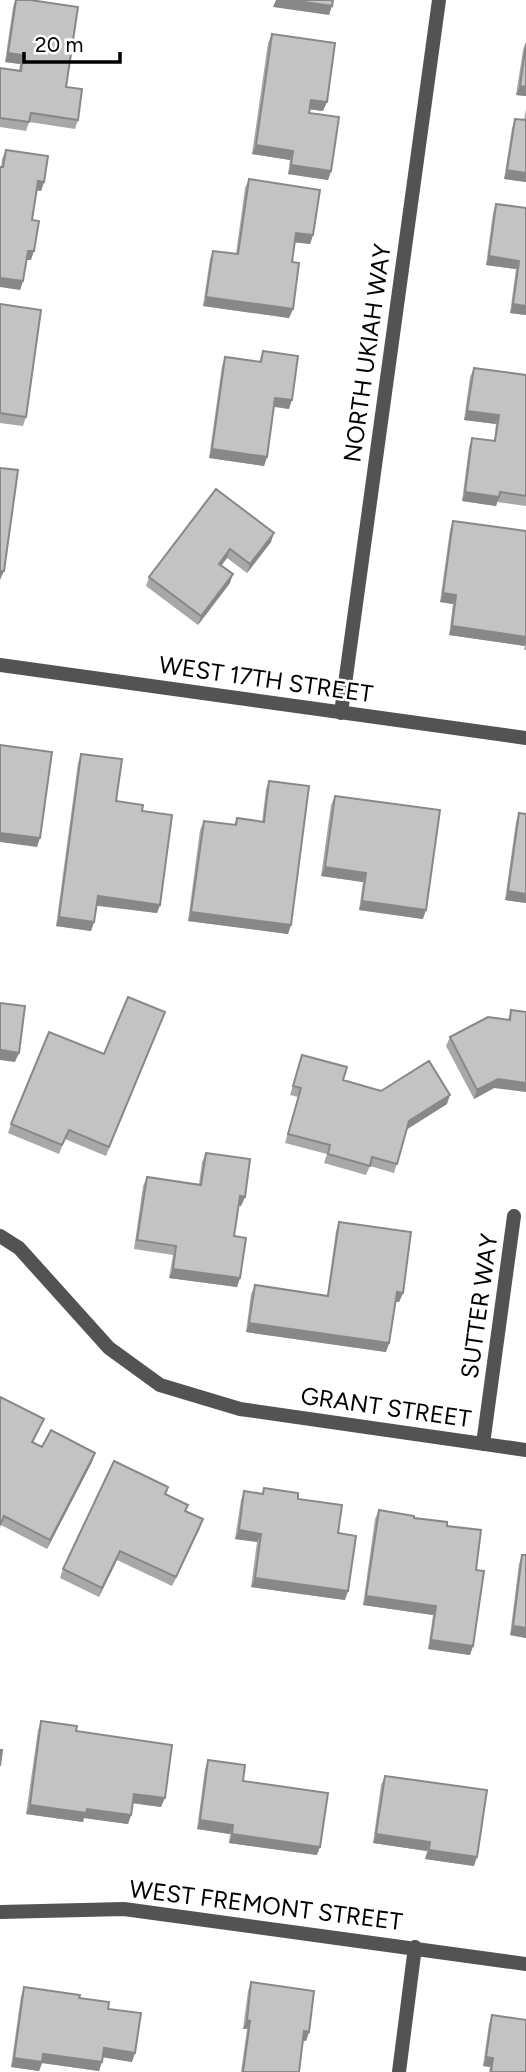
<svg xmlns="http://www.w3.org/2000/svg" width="526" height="2072" font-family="Figtree,sans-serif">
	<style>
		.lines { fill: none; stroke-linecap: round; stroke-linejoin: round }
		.street { stroke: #535353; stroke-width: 14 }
		.wall { fill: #a8a8a8 }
		.shaded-wall { fill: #888 }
		.building { fill: #c3c3c3; stroke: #888; stroke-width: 2 }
		.labels { text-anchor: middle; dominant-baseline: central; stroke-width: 5; stroke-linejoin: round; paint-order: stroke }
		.street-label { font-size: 24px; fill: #000; stroke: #fff }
	</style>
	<rect width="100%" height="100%" fill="#fff"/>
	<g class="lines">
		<path class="street" d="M0,665l526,73
			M341,713l98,-713
			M0,1236l19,12 90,100 51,37 80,24 286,41
			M483,1444l31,-228
			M0,1912l124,-3 402,55
			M399,2072l16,-125"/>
	</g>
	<path class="wall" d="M15,0l51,87 12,33 -3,9 -46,-7 -3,9 -26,-4v-59l19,3 1,-7 -15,-2 8,-55z
		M272,34l51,77 -14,-2v4l22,58 -3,9 -40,-6 2,-14 -38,-6 16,-111z
		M526,42v54l-10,-1 7,-45z
		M526,109v73l-22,-3 8,-51 3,-9 9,1z
		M6,150l38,32 -3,9 -4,-1 -5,30 -1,40h-4l-4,21 -3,9 -19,-123 1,-8z
		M249,179l64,56 -3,9 -16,-2 -2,20 1,47 -4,9 -86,-12 7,-47 3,-8 23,3 9,-66z
		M496,204l30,4v107l-16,-2 6,-44 -30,-4 7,-52z
		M0,304l26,113 -3,9 -23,-3z
		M263,351l26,58 -15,-2 -7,50 -3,9 -55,-8 13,-92 3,-9 34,5z
		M474,368l52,7v131l-29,-4 -1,4 -34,-5 7,-54 3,-9 22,3 2,-17 -32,-4 6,-43z
		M216,489l55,53 -24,31 -20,-15 -6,7 9,18 -32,42 -52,-39 3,-9z
		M453,521l73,10v119h-2l1,-4 -76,-11 4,-31 -13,-2 10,-72z
		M81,754l35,47 26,10 18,94 -3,8 -60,-7 -3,16 -3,9 -35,-5 22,-163z
		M269,781l22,144 -3,9 -100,-13 12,-91 4,-9 30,4 3,-7 25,4 4,-33z
		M335,796l88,123 -64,-9 4,-28 -42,-6 10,-71z
		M519,813l7,90 -21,-3 11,-78z
		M511,1010l15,2 -32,76 -20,11 -28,-53 4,-9 58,-17z
		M165,1012l-59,144 -41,-17 -6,15 -51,-21 3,-9 93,-70z
		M302,1055l41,25 38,11 66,13 -40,25 -13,44 -24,-7 -4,9 -42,-12 3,-9 -42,-11 13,-46 -8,-2z
		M206,1153l39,44 -4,9 -3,-1 -4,31 6,42 -3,9 -68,-9 4,-23 -39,-6 9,-63 4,-9 52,7 3,-22z
		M339,1222l64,71 -4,9h-3l-7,41 -3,9 -140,-20 5,-38 4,-9 72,11 9,-65z
		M0,1397l40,31 -7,15 9,4 53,6 -3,9 -45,87 -46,-24 -1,3z
		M264,1488l34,11 40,34 7,67 -94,-13 6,-45 -22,-3 6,-39 3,-9 18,3z
		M165,1494l20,17 15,17 -28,58 -55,-26 -18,37 -39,-19 3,-9z
		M379,1510l35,8 33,8 29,44 -3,76 -3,9 -42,-6 5,-34 -70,-10 12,-86z
		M522,1555h4v83l-16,-3 9,-71z
		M41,1721l35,10 85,76 -28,-4 -2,12 -3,9 -44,-6 -1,4 -57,-8 12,-84z
		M208,1760l35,21 74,74 -88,-12 1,-9 -33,-5 8,-60z
		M385,1776l89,90 -49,-7 2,-8 -54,-8 8,-58z
		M251,1982l58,50 -3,9h-3l-4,31h-58l6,-43h-4l5,-38z
		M24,1987l55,11 29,11 24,53 -29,-5 -4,14 -57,-8 -3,8 -28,-4 10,-71z
		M492,2015l34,57h-37l1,-5 -7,-1 6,-42z"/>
	<path class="shaded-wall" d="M276,0h14l42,6 -3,9 -56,-8z
		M8,53l15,2 -3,9 -15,-2z
		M520,86l6,1v9l-10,-1z
		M311,100l16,2 -4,9 -16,-2z
		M256,145l37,6 -3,9 -38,-6z
		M291,165l40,6 -3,9 -40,-6z
		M507,170l19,3v9l-22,-3z
		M38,181l6,1 -3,9 -6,-1z
		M296,233l17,2 -3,9 -18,-2z
		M28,251h6l-3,9h-6z
		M489,256l30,5 -3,8 -30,-4z
		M0,278l23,3 -3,9 -20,-3z
		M206,297l87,12 -4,9 -86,-12z
		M513,304l13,2v9l-16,-2z
		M275,398l17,2 -3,9 -17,-3z
		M467,411l32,4 -3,9 -32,-4z
		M212,449l55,8 -3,9 -55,-8z
		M465,492l34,5 -3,9 -34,-5z
		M274,533l-3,9 -24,31 3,-9z
		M230,549l-3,9 -11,15 3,-9z
		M0,571h4l-4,9z
		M233,574l-3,9 -32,42 3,-9z
		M443,593l13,2 -3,9 -13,-2z
		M452,626l74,11v6l-1,3 -76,-11z
		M0,833l40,5 -3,9 -37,-5z
		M325,867l41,6 -3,9 -42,-6z
		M508,891l18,3v9l-21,-3z
		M98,896l62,9 -3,8 -62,-8z
		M362,901l64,9 -3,9 -64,-9z
		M191,912l100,13 -3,9 -100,-13z
		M59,917l35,5 -3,9 -35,-5z
		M1,1050l18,3 -4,9 -15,-2z
		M498,1079l28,4v9l-32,-4 -20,11 3,-9z
		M450,1095l-3,9 -41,26 3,-9z
		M240,1196l5,1 -4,9 -5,-1z
		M173,1269l67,9 -3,9 -68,-9z
		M397,1292l6,1 -4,9 -5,-1z
		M249,1323l140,20 -3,9 -140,-20z
		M95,1453l-3,9 -45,87 3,-9z
		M203,1519l-3,9 -28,58 4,-9z
		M239,1530l22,4 -4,8 -22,-3z
		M120,1551l-3,9 -18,37 3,-9z
		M255,1578l93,13 -3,9 -94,-13z
		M366,1596l70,10 -3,9 -70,-10z
		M513,1626l13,2v10l-16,-3z
		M431,1640l42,6 -3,9 -42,-6z
		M134,1794l31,4 -4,9 -30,-4z
		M30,1805l57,4 44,6 -3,9 -44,-6 -1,4 -57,-8z
		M200,1820l33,5 -3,9 -33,-5z
		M232,1834l88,13 -3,8 -88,-12z
		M376,1834l54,8 -3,9 -54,-8z
		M429,1850l48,7 -3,9 -49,-7z
		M247,2020l3,1 -3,8h-4z
		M304,2031l5,1 -3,9 -5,-1z
		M104,2048l31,5 -3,9 -31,-5z
		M43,2054l59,8 -3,9 -57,-8 -3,8 -28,-4 3,-9z
		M486,2057l7,1 -3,9 -7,-1z"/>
	<path class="building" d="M16,0h14l48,7 -12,80 16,2 -4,31 -47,-7 -2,9 -29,-4v-50l21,3 2,-16 -15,-2z
		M290,0h43l-1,6z
		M272,34l63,9 -8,59 -16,-2 -2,13 30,4 -8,54 -40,-6 2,-14 -37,-6z
		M526,44v43l-6,-1z
		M515,119l11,1v53l-19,-3z
		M6,150l42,6 -4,26 -6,-1 -6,39 7,1 -5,30h-6l-5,30 -23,-3v-111h3z
		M249,179l71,11 -7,45 -17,-2 -4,29 7,1 -6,46 -87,-12 7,-46 25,3z
		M496,204l30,4v98l-13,-2 6,-43 -30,-5z
		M0,304l41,6 -15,107 -26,-4z
		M263,351l35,5 -6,44 -17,-2 -8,59 -55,-8 13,-92 36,5z
		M474,368l52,7v121l-26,-4 -1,5 -34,-5 7,-54 23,3 4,-26 -32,-4z
		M0,468l18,2 -14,101h-4z
		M216,489l58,44 -24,31 -20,-15 -11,15 14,10 -32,42 -52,-39z
		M453,521l73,10v106l-74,-11 4,-31 -13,-2z
		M0,745l52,7 -12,86 -40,-5z
		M81,754l41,5 -6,42 27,4 -1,6 30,4 -12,90 -62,-9 -4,26 -35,-5z
		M269,781l40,5 -18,139 -100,-13 13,-91 32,4 1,-7 27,4z
		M335,796l105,14 -14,100 -64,-9 4,-28 -41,-6z
		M519,813l7,1v80l-18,-3z
		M128,997l37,15 -56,135 -40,-17 -7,15 -51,-21 38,-92 55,22z
		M0,1003l25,3 -6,47 -18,-3 -1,10z
		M511,1010l15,2v71l-28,-4 -21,11 -27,-53 38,-20 22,3z
		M302,1055l45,12 -4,13 38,11 48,-30 21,34 -41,26 -12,43 -25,-7 -2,9 -42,-12 2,-9 -42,-11 13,-46 -8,-2z
		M206,1153l44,6 -5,38 -5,-1 -6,40 12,2 -6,40 -67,-9 3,-23 -39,-6 10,-63 54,8z
		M339,1222l72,10 -8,61 -6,-1 -8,51 -140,-20 6,-38 73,11z
		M0,1397l44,22 -12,23 10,5 9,-17 44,23 -45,87 -46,-24 -4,9z
		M114,1461l54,26 -3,7 23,11 -3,6 18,8 -27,58 -56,-26 -18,37 -39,-19z
		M264,1488l34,5v6l44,6 -4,28 18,3 -8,55 -93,-13 6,-44 -22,-4 5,-39 19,3z
		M379,1510l35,6v2l33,4v4l34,4 -5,40 8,1 -11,75 -42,-6 5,-34 -70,-10z
		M522,1555h4v73l-13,-2z
		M41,1721l36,5 -1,5 96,14 -7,53 -31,-4 -3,21 -44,-6 -1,4 -56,-8z
		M0,1750h2l-2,16z
		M208,1760l37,5 -2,16 85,12 -8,54 -88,-13 1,-9 -33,-5z
		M385,1776l102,14 -10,67 -48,-7 1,-8 -54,-8z
		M251,1982l63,9 -5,41 -5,-1 -5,41h-56l7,-51 -3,-1z
		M24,1987l56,8 -1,3 30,4 -1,7 33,4 -6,40 -31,-5 -2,14 -59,-8 -1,8 -28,-4z
		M492,2015l34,5v52h-35l2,-14 -7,-1z"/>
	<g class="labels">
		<g class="street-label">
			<text transform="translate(367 353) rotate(-82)">NORTH UKIAH WAY</text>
			<text transform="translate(266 679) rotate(8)">WEST 17TH STREET</text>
			<text transform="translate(479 1306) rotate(-82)">SUTTER WAY</text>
			<text transform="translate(386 1407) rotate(8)">GRANT STREET</text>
			<text transform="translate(266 1905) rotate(7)">WEST FREMONT STREET</text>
		</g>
	</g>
	<path d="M24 52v10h96v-10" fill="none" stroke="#000000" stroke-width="3.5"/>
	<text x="35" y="52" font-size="21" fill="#000000" stroke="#ffffff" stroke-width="5" paint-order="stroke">20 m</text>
</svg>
